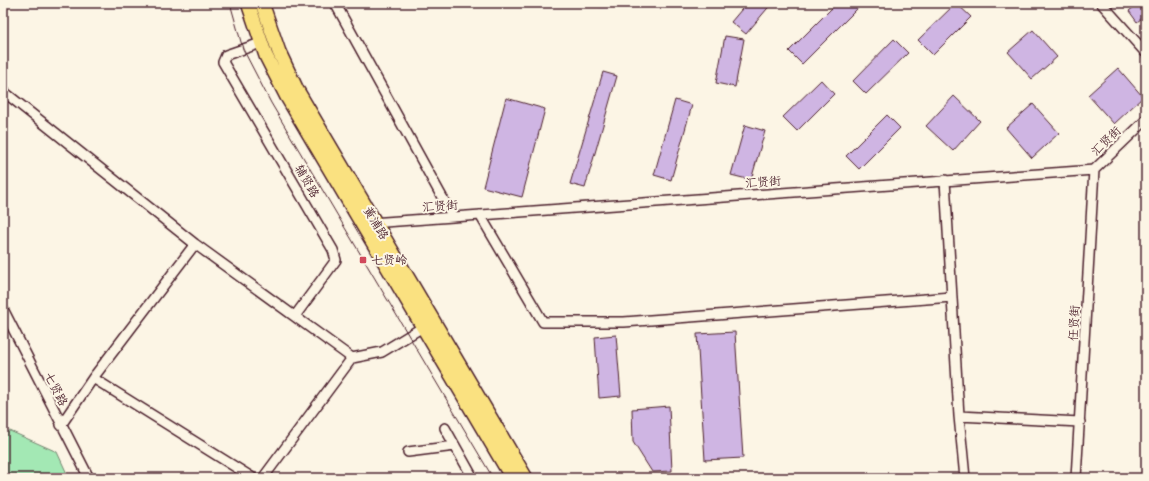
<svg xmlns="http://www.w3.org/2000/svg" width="1149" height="481" font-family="'Shantell Sans','LXGW WenKai TC',sans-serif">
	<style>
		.built { fill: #eee2e4 }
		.green { fill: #a3e8b4; stroke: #768470 }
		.building { fill: #cfb5e3; stroke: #4a1f2b }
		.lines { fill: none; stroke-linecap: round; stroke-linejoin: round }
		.minor-casing { stroke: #4a1f2b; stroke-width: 12 }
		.highway-casing { stroke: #4a1f2b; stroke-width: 16 }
		.minor { stroke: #fcf5e5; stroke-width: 9 }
		.highway { stroke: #fae180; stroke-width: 13 }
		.tram { stroke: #4a1f2b; stroke-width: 1 }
		.poi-dot { fill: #d1495b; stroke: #fcf5e5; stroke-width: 1.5 }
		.labels { text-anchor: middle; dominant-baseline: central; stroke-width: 4; stroke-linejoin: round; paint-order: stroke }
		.street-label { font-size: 12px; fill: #4a1f2b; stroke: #fcf5e5 }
		.poi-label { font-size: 12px; fill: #4a1f2b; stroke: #fcf5e5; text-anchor: start }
	</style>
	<rect width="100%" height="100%" fill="#fcf5e5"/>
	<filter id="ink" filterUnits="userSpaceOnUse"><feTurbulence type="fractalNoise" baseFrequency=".025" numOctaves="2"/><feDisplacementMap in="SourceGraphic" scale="8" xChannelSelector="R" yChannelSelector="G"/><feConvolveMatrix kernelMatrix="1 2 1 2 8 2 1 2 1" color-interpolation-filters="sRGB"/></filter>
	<g filter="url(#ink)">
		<path class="built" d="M572,3h69l-38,6z"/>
		<path class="green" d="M10,431l47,21 12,26h-66v-44z"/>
		<path class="building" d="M747,3h25l-26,31 -15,-12z
			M837,3h15l6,5 -56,56 -13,-13z
			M956,3l15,14 -38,38 -15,-15z
			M1139,3h7v12l-9,7 -8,-11z
			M1033,30l24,27 -25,22 -24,-27z
			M725,36l19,3 -9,48 -19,-4z
			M894,39l14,14 -42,41 -13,-13z
			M1118,68l25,29 -29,27 -26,-29z
			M603,72l14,4 -32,112 -15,-4z
			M821,80l13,14 -37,37 -14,-14z
			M954,96l26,25 -27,30 -27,-25z
			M506,98l39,11 -23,88 -39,-10z
			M675,100l17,5 -21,75 -17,-5z
			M1033,104l26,29 -27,25 -26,-30z
			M887,115l13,13 -41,41 -13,-13z
			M745,125l20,6 -14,49 -20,-5z
			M735,332l8,126 -38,2 -8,-126z
			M616,335l5,61 -22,2 -4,-61z
			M669,406l3,65 -20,1 -19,-30 -1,-33z"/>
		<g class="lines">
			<defs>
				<path id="minor" d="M335,3l118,214
					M1101,3l45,50
					M261,43l-35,12 -3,7 110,188 3,10 -41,56
					M3,91l192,153 157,114
					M945,180l14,236 6,62
					M480,215l63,107h81l328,-25
					M371,223l723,-53 52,-50
					M3,309l86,169
					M93,378l160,100
					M959,416l121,6
					M61,425l32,-47 102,-134
					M445,428l28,50
					M408,452l47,-6
					M263,478l89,-120 30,-6 41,-25
					M1076,478l18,-308"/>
				<path id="highway" d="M248,3l18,53 21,41 225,381
					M262,3l17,49 18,38 229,388"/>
			</defs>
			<use href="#minor" class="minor-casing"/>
			<use href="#highway" class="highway-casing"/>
			<use href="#minor" class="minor"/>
			<use href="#highway" class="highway"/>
			<path class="tram" d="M230,3l13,46 28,54 222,375"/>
		</g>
	</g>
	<rect class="poi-dot" x="359" y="256" width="8" height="8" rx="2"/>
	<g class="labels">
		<g class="street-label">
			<text transform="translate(1106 141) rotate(-44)">汇贤街</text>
			<text transform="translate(307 181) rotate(60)">辅贤路</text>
			<text transform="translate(763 182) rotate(-4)">汇贤街</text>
			<text transform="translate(440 206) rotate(-4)">汇贤街</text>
			<text transform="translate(376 223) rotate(59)">黄浦路</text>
			<text transform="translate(1074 323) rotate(-87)">任贤街</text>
			<text transform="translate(56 389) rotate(63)">七贤路</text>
		</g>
		<g class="poi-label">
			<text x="371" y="260">七贤岭</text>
		</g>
	</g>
	<rect width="1149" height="481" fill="none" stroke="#fcf5e5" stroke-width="16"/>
	<rect x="8" y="8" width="1133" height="465" fill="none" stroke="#4a1f2b" stroke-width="1.5" filter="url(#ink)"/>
</svg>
